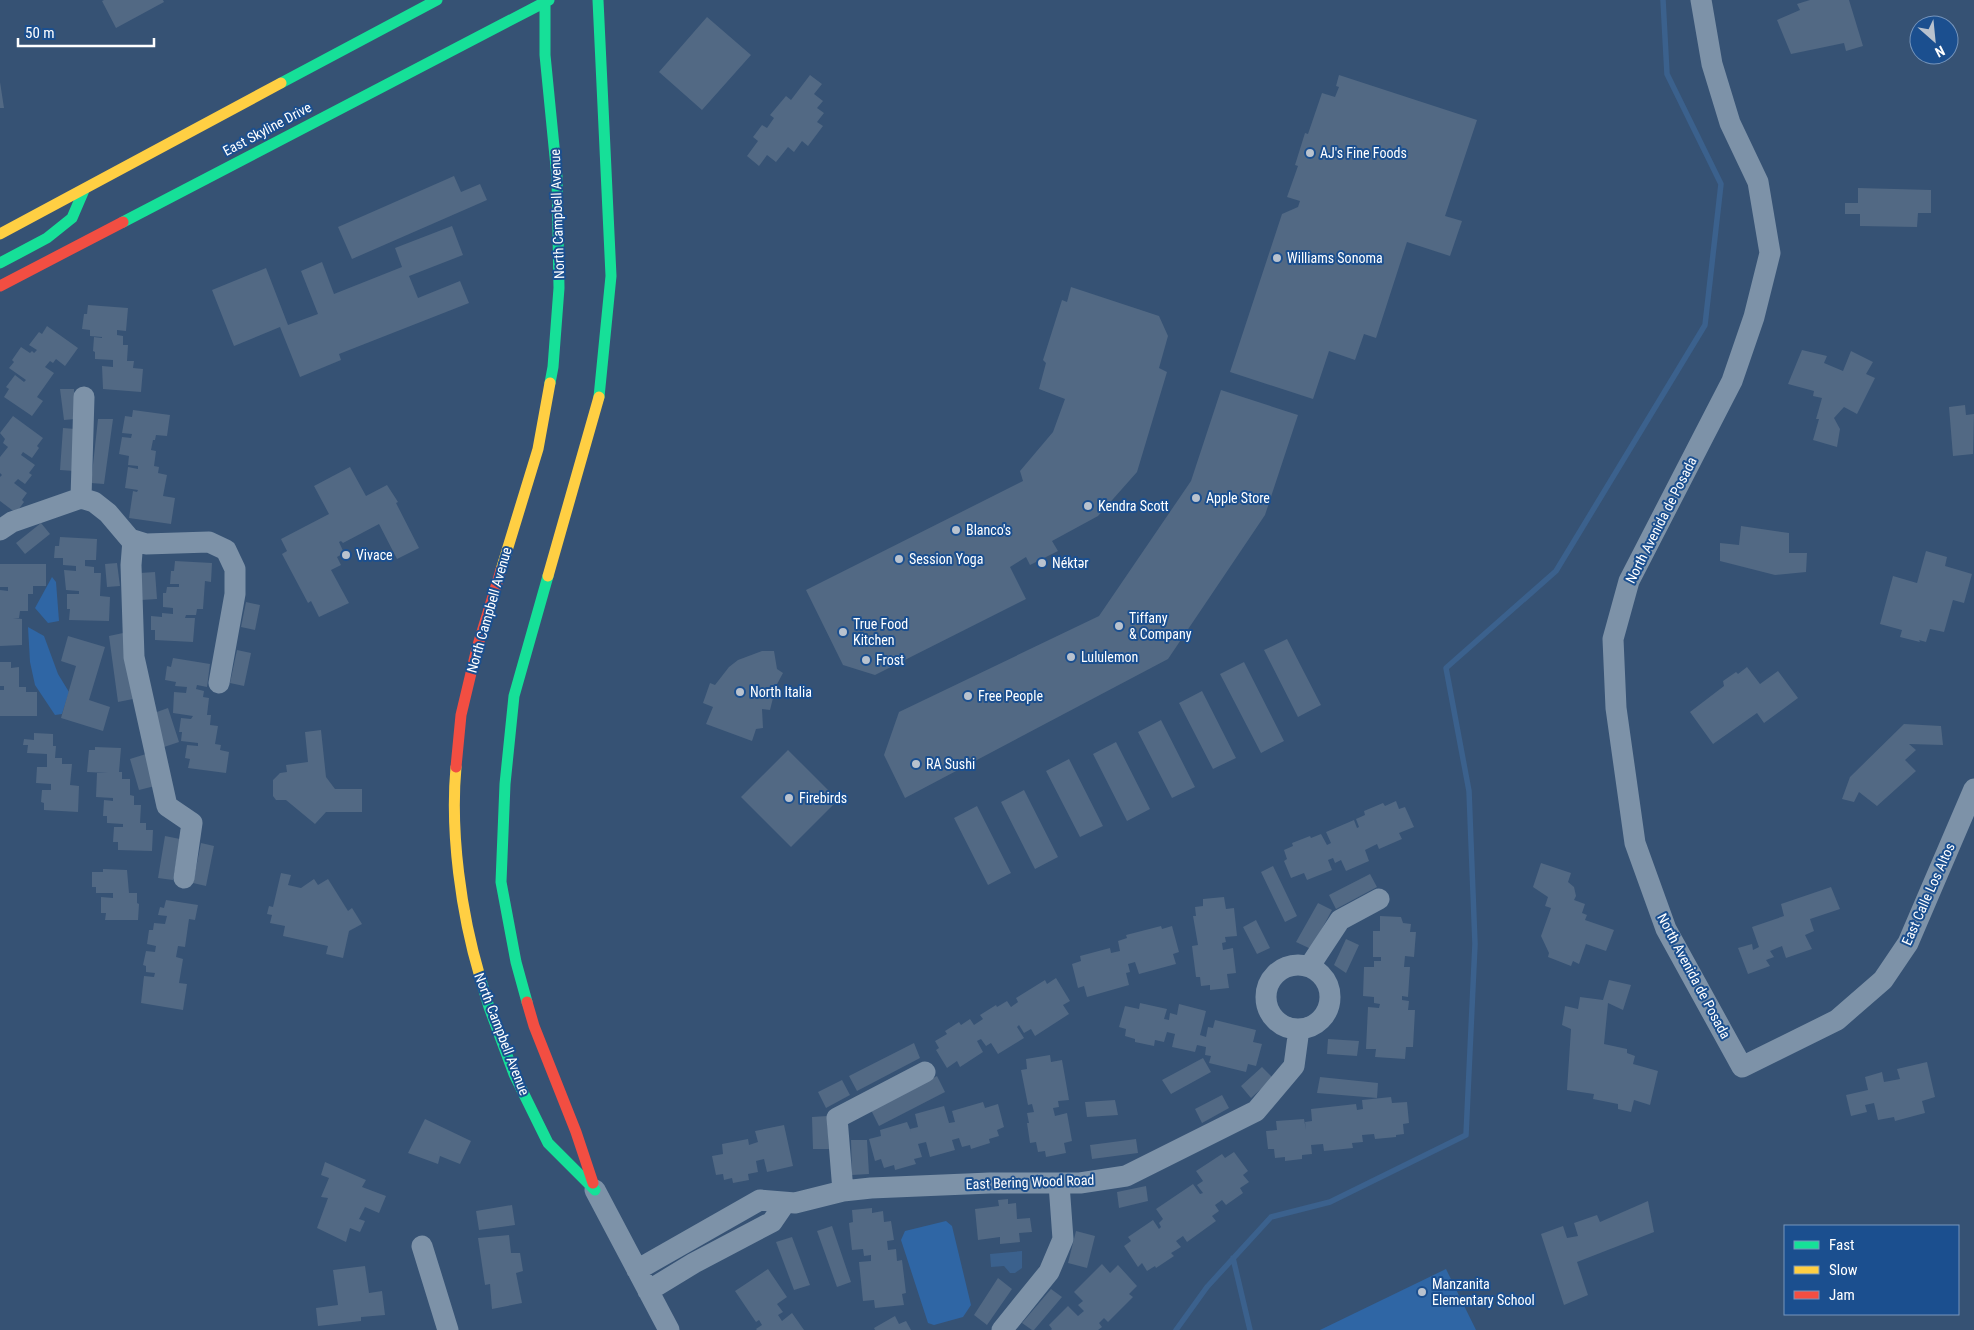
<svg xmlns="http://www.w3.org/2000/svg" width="1974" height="1330" font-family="'Roboto Condensed',sans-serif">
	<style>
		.green { fill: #2f66a5 }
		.water { fill: #3b618d }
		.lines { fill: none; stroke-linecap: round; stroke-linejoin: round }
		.stream { stroke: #3b618d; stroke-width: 5.5 }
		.building { fill: #526984 }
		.street { stroke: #7d92a8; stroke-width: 21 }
		.fast { stroke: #16e098; stroke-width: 11 }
		.slow { stroke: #ffcf43; stroke-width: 11 }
		.jam { stroke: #f24e42; stroke-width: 11 }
		.poi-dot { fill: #b9c2ce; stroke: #1b4f8f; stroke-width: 2 }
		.labels { text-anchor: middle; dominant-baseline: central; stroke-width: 4; stroke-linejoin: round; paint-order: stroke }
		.street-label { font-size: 14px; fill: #fff; stroke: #1b4f8f }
		.poi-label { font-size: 14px; fill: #fff; stroke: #1b4f8f; text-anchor: start }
	</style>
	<rect width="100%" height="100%" fill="#365274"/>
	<path class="green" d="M52,577l4,5 3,39 -11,2 -13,-15z
		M28,627l16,9 14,38 11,18 -7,22 -7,1 -20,-30 -5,-23z
		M946,1221l6,5 19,79 -8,12 -29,8 -6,-2 -27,-83 4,-9z
		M1446,1269l30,61h-156z"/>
	<path class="water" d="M1022,1251v17l-7,5h-5l-6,-7 -13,1 -1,-13z"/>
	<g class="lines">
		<path class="stream" d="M1233,1258l17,72
			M1176,1330l31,-43 64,-70 59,-15 136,-67 9,-191 -6,-153 -23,-123 110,-97 149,-246 16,-141 -54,-110 -4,-74"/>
	</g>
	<path class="building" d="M104,0h59l1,2 -48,26 -14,-27z
		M1810,0h39l14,46 -17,5 -2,-8 -53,11 -14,-34 23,-10 -3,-6z
		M707,17l44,38 -49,55 -43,-38z
		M810,75l12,9 -8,10 9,7 -6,7 7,5 -7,9 6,4 -15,20 -6,-5 -8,11 -6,-5 -12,15 -9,-7 -8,11 -12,-10 11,-15 -5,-4 9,-12 5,3 7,-10 -4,-3 16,-19 5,4z
		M1339,75l138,45 -32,96 17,5 -12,35 -43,-14 -31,96 -12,-4 -9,26 -26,-9 -16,48 -83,-27 52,-158 16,-7 2,-6 -13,-4 11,-31 -3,-1 10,-32 3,1 14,-41 13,4 4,-10 -3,-1z
		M0,82l4,26h-4z
		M454,176l7,16 19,-8 7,16 -135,59 -14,-32z
		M1858,188l73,2v23h-13l-1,14 -57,-1v-12h-15v-11h13z
		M452,226l11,29 -54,21 9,22 42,-17 9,22 -130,51 2,6 -41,17 -20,-50 -46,19 -22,-56 54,-22 22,57 30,-11 -17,-43 21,-9 12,32 68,-27 -7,-19z
		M1071,287l88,29 9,20 -9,32 8,4 -30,100 -39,44 -46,25 6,10 -28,14 -4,-8 -16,10 16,32 -151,76 -32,-10 -37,-75 217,-109 -3,-10 33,-39 12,-33 -26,-10 7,-26 -3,-3 19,-60 5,2z
		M88,305l40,3 -2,23 -9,-1v5l6,1v9h5l-1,16h7l-1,7 10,1 -2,23 -38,-3 -1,-23 11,1v-7l-18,-1v-7l-2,-1 1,-14 8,1v-1l-12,-1v-6l-8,-1 2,-15h3z
		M47,326l31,22 -13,18 -9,-7 -3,4 -3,-2 -5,6 9,6 -17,24 6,4 -11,15 -28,-19 5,-8 -3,-2 9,-12 9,7 2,-2 -17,-12 5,-6 -2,-2 9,-13 9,6 2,-2 2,2 3,-3 -8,-5 10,-13 3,2z
		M1802,350l25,6 -3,7 19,8 8,-20 22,11 -7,12 9,4 -18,36 -13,-7 -10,11 6,11 -3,18 -24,-7 6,-21h-3l6,-21 -9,-2 1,-5 -26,-7z
		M60,389h14l1,30 -11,1z
		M1221,390l77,25 -33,100 -97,144 -263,139 -21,-43 15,-43 200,-96 92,-135z
		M1965,405l1,10 8,-1 -1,40 -20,2 -4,-49z
		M133,410l37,5 -3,21 -11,-1 -1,5h-2l-2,10 5,1 -2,15 5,1 -1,6 9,2 -4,21 12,2 -4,26 -42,-6 4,-27 4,1 1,-2 -13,-2 3,-21 10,2v-3l-10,-1 1,-9 -10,-2 3,-17 9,1 1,-4 -10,-1 3,-17 7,1z
		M13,416l30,22 -6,8 2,2 -7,10 -9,-6 -2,3 14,10 -6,8 3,2 -7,9 -7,-5 -4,4 13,10 -5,7 2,2 -8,11 -16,-12v-24l2,-2 -2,-2v-16l8,-10 -5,-4 2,-4 -5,-6z
		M98,419h15l-9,65 -13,-1z
		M63,428l12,1 -1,42 -14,-1z
		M350,467l16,29 21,-11 11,17 -2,1 23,45 -22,11 -18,-35 -36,19 -2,-2 -2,1 5,11 -7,4 4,8 -10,5 18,33 -30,14 -8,-16 -3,2 -26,-49 5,-3 -6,-12 48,-25 -15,-28z
		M41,523l9,11 -25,20 -9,-11z
		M1741,526l48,7v20h18l-1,19 -31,3 -55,-14v-18l19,2z
		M60,537l37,2 -1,21h-11v6l9,1v6h7l-1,23 10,1 -1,24 -40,-1 1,-11h-3v-15h12v-3l-13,-1 -2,-20 12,1v-5l-13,-1v-7h-9l1,-12h4z
		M1926,551l21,6 -2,9 27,8 -8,29 -11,-3 -9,32 -14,-3 -4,13 -7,-2 1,2 -20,-5 2,-7 -22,-6 13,-48 24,7z
		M175,561l37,2 -1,19 -6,-1 -2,28h-6l-1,6h-10l-1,3h10l-2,24 -38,-2v-10h-4v-14l11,1v-4l11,1v-6l-10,-1v-14h3l1,-6h12v-3h-9l1,-13h3z
		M117,563l3,23 -13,1 -2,-23z
		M0,564h46v22h-13v8h-5v17h-8l-1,7h-6l9,1v26l-22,1v-56l8,1v-4h-8z
		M155,572l2,27 -16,1 -1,-27z
		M246,602l14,3 -5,25 -14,-3z
		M123,633l10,66 -15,3 -9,-66z
		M68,636l37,11 -16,53 21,7 -7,24 -42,-13 15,-52 -15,-5z
		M1287,639l34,66 -23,12 -34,-67z
		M237,650l14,3 -7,33 -14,-3z
		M762,651h12l3,18 6,4 -7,13 -6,24 -8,-1 1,19 -7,1 -4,12 -46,-17 7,-17 -10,-4 7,-20 5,2 14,-18 9,-7z
		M173,658l37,6 -3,23 -10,-2 -1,4 8,2 -1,6 6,1 -2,17h4l-1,10 8,1 -3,18 6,1 -1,5 9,2 -3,21 -38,-5 2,-9 -5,-1 2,-13 11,1v-3l-17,-2 1,-9h-3l2,-14 10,1 2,-3 -20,-3 1,-21 12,1 1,-6 -12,-1 1,-4 -11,-2 2,-14 4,1z
		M0,662h11v6l8,-1v20h7v5h11v24h-37v-26h4v-4h-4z
		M1244,662l40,79 -23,12 -41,-79z
		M1747,667l13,17 18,-13 20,27 -34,25 -7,-10 -44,31 -23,-32 34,-26 -1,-5 13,-9 2,2z
		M1202,691l34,67 -23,11 -34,-66z
		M168,708l11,34 -15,5 -10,-34z
		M1161,720l34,67 -23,11 -34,-66z
		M1904,724l37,2 2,19 -34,-1 7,6 -11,10 11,11 -39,35 -18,-14 -5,10 -12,-3 8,-22z
		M321,730l5,47 9,12h27v23h-36l-11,12 -29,-24h-10l-3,-4v-16l7,-7 7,-1 -1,-7 22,-3 -3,-30z
		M34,733l19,1v12h3l-1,12h7v6h10l-2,21 9,1 -1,26 -34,-2v-7l-3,-1 1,-12h9v-6l-15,-1 1,-16h10v-13l-20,-1 1,-8h-5l1,-6 10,1z
		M1116,742l34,67 -23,12 -34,-67z
		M95,747l26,1 -2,24h3v7h8v16l4,1v9h7l-1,18h6v7h7l-1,21 -34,-1v-8h-5l1,-15h9v-3l-16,-1v-7h-4l1,-16 9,1v-3l-17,-1 1,-24h11l-21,-1 2,-22h6z
		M788,750l50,50 -47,47 -50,-50z
		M146,754l9,32 -16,4 -9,-31z
		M1069,759l34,67 -23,11 -34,-66z
		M1024,790l34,67 -23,12 -34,-67z
		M1396,801l3,8 6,-2 9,20 -15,6 3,6 -23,10 -2,-5 -12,6 4,11 -23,10 -5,-11 -6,3 -2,-5 -5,2 4,10 -25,10 -3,-7 -13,5 -7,-17 3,-2 -3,-9 9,-4 -1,-3 18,-7 1,2 10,-4 6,11 4,-2 -5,-11 28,-12 3,8 2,-1 -3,-8 9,-4 -1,-4 19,-8 2,3z
		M977,806l34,67 -23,12 -34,-67z
		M165,836l15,3 -7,41 -15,-2z
		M201,843l13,3 -8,40 -13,-3z
		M1541,863l30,10 -3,9 6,5 2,9 -2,4 11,4 -3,9 5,2 -2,5 29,10 -8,21 -20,-7 -7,20 -6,-3 -2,5 -23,-9 1,-4 -8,-17 10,-28 -6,-2 3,-9 -15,-10z
		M1273,866l24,50 -12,6 -24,-50z
		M103,869l24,1 2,23h8v10l2,1 -1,16h-33l1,-7h-5v-16l12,1v-5h-17v-6h-4v-15h11z
		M281,873l10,2 -3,10 13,3 13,-9 4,6 10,-6 20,32 4,-3 10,16 -13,7 -6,27 -17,-4 2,-8 -45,-10 2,-10 -15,-3 2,-8 -5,-1 2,-8 4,1z
		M1370,874l7,13 -41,22 -7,-14z
		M1831,887l9,22 -30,10 4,12 -9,4 7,14 -26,9 -4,-12 -12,5 4,6 -8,3 4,6 -22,8 -10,-26 14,-4 1,6 6,-3 -7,-20 32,-11 -3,-12z
		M1224,897l2,12 8,-1 3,28 -12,1 1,5 -4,1 1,7 10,-2 3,25 -9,1 2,14 -19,2v-5l-9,1 -1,-9h-4l-4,-31 6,-1 -5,-29h3l-1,-9 8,-1v-7z
		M166,900l32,5 -3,15 -6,-1 -4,28 -7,-1 -2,11 7,2 -4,24 8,1 -4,26 -42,-7 3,-27 10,1 1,-4 -9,-1v-6l-3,-1 3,-14 9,1 1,-6 -9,-2 2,-14h4l1,-7 11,1 2,-8 -9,-1 2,-8 4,1z
		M1318,903l14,7 -21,39 -15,-7z
		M1380,916l21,1 2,6 8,1 -1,8h6l-2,25 -9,-1 -1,11h6l-2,30 -6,-1v4l7,1 -1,9h7l-2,37h-7l-1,12 -30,-2 1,-8h-10l2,-42 11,1 1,-4 -6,-1v-6l-11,-1 1,-29h10v-6h7v-4h-8v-26h7z
		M1256,920l14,28 -13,6 -14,-27z
		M1161,926l1,3 10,-3 7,26 -6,2 3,10 -37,10 -4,-12 -7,2 2,8 -4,1 3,12 -42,12 -3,-11 -6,2 -6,-24 9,-3 -1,-5 30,-8 1,5 9,-2 -2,-10 9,-3 -1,-3z
		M1346,939l13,6 -13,28 -12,-8z
		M1056,978l14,23 -7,4 6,9 -34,22 -4,-7 -7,4 -5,-8 -2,2 7,11 -26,16 -7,-11 -5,3 -5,-7 -4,2 6,11 -23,15 -3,-6 -10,7 -11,-18 3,-2 -4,-7 12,-7 -2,-3 14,-9 2,3 9,-6 4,6 9,-6 -3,-4 16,-10 1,2 10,-6 4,6 7,-5 -2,-4 29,-18 2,4z
		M1609,980l22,5 -8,25 -15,-7 -4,41 23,5v4l8,3 -2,8 25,7 -8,34 -16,-5 -3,12 -13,-3v-5l-25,-5 1,-5 -27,-4 4,-61 -9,-4 3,-19 13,3 2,-12 23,3z
		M1140,1003l27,6 -3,10 5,1 1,-7 7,2 2,-11 27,7 -6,24 6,2 2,-10 5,1 2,-8 41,10 -3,12 9,2 -6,22 -8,-2 -2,8 -37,-9 2,-7 -6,-1 1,-8 -9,-2 -2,7 -23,-5 3,-13 -8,-2 -3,10 -9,-2 -1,6 -19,-4v-3l-10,-3 1,-7 -7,-2 6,-21 14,3z
		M1328,1039l31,2 -2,15 -30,-2z
		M914,1043l6,15 -63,33 -8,-15z
		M1050,1055l1,7 11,-2 7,40 -11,1 1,6 -6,1 2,8 12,-3 5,28 -8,2 2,10 -20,4 -1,-6 -7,1 -2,-10 -6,1 -3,-20h2l-2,-10 7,-1 -2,-8 -4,1 -7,-35 6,-1 -1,-10z
		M1203,1058l8,14 -40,22 -9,-14z
		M1927,1062l8,35 -13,4 3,12 -30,8 -1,-4 -16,3 -4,-17 -9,2 2,7 -16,4 -5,-21 22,-5 -3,-13 17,-5 2,10 16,-3 -3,-10z
		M1262,1067l11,11 -22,20 -10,-12z
		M937,1076l8,16 -66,34 -8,-16z
		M1320,1077l58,6 -1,15 -60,-5z
		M842,1080l8,15 -24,13 -8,-16z
		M1222,1095l7,13 -27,15 -7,-14z
		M1391,1097l1,6 15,-1 2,21 -6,1 1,10 -8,1v2l-21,2 -1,-5 -12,1 1,7 -11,1 1,5 -29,3 -1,-7 -12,1 1,9 -10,1v4l-17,2v-4l-10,1 -1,-9h-6l-2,-18 11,-1 -1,-9 28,-2 2,11 -1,-8 7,-1 -1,-12 45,-5 1,6 6,-1 -1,-9z
		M1115,1100l3,15 -31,2 -2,-15z
		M983,1102l2,6 13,-4 6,23 -7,3 2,6 -10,3 1,4 -19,6 -1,-4 -8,2 -3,-9 -7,2 3,10 -25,7 -4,-15 -8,2 4,13 -8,2 2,5 -21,6 -1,-5 -10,3 -3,-9 -6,2 -6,-22 12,-3 -1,-6 27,-8 5,12 -2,-5 8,-2 -3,-13 29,-8 5,17 6,-1 -3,-11z
		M827,1116l2,33h-16l-1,-32z
		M425,1119l46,22 -11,23 -20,-8 -2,8 -30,-11z
		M784,1125l9,41 -26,6 -3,-13 -8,2 2,11 -10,2 1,6 -16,3 -1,-5 -8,2 -1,-6 -7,1 -4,-19 11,-2 -1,-10 26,-5 1,6 9,-3 -3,-11z
		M1136,1139l2,14 -46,6 -2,-14z
		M851,1140h16l2,34 -17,1z
		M1234,1152l14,19 -5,4 6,7 -9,6 3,5 -17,12 -4,-5 -7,5 4,6 -7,5 4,5 -29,21 -4,-6 -7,5 5,6 -10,6 3,3 -18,12 -1,-2 -8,5 -5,-8 -4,4 -14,-21 7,-5 -3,-4 25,-17 6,9 2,-2 -2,-4 4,-4 -7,-10 37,-25 7,10 3,-1 -6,-8 6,-4 -7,-10 26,-17 3,4z
		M325,1162l41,18 -4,7 24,9 -7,17 -14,-6 -6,12 6,2 -5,11 -10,-4 -4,14 -29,-14 11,-30 -7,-1 8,-19 -8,-3z
		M1146,1186l2,15 -29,7 -2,-16z
		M1008,1199v5l8,-1 1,16 13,-1 2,14 -13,1 1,9 -20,2v-7l-22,3 -3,-31 24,-3 -1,-6z
		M1648,1201l6,31 -77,30 11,33 -24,10 -23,-71 22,-8 4,12 11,-2 -4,-13 23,-8 3,7z
		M512,1205l3,20 -36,5 -3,-19z
		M872,1208v5l11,-2 1,11 7,-1 3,19 -7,1 1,9 8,-1 1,12 5,-1 4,33 -4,1 2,11 -29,3 -1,-8 -11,1 -4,-39 12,-1v-6l-7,1 -1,-7 -11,1 -3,-27 4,-1 -1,-12z
		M832,1226l19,56 -14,5 -20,-56z
		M1076,1231l19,5 -8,32 -19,-5z
		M509,1235l2,18h9l3,18 -7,2 6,30 -30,6 -2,-25 -5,1 -7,-47z
		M792,1237l18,48 -16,5 -18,-48z
		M1102,1264l8,9 8,-8 19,21 -8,8 4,3 -25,25 -4,-4 -5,5 3,4 -4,3h-47l1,-1 -3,-4 19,-19 10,10 6,-5 -6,-6 5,-4 -9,-9z
		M365,1266l4,27 13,-2 3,24 -24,2v4l-43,5 -2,-18 22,-3 -5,-35z
		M768,1269l19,28 -10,7 6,8 -5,3 4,6 10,-8 12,17h-47l-1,-1 6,-4 -3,-5 -3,2 -21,-31z
		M998,1278l14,11 -25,36 -13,-10z
		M1051,1289l11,8 -28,33h-2l-10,-7z
		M895,1316l4,8 7,-3 5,9h-36l-1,-2z"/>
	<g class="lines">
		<path class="street" d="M1701,0l11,64 18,59 28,59 12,71 -16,64 -22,64 -103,200 -16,58 3,69 19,135 31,86 76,138 95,-47 46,-40 25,-37 66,-154
			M81,498l3,-101
			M0,530l12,-8 69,-24 13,4 14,11 22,26 16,5 63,-2 17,8 9,19v25l-16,89
			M133,540l-2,25 3,92 33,149 25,17 -8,55
			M1266 997a32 32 0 1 1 64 0a32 32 0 1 1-64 0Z
			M1309,967l31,-47 39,-21
			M595,1190l74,140
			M843,1191l-6,-73 88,-46
			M422,1246l26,84
			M637,1270l123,-70 35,3 48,-12 28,-3 119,-5h90l46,-7 130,-65 38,-45 5,-37
			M648,1291l46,-28 78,-41 13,-19
			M1002,1330l47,-58 14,-33 -4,-55"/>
		<path class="fast" d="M545,0v55l12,122 2,111 -6,79 -3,16
			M598,0l13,276 -12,121
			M281,83l156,-83
			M123,222l426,-222
			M0,263l47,-25 25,-20 12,-28
			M480,977l9,30 25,67 34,69 47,47
			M527,1002l-11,-40 -15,-80 4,-98 9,-88 34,-120"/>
		<path class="slow" d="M0,234l281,-151
			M501,570l37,-121 12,-66
			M548,576l51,-179
			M456,767c-6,66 5,146 24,210"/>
		<path class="jam" d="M0,286l123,-64
			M456,767l5,-52 16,-67 24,-78
			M527,1002l7,24 42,106 17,51"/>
	</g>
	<g class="poi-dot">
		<circle cx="1310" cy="153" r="5"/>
		<circle cx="1277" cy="258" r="5"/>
		<circle cx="1196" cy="498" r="5"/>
		<circle cx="1088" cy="506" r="5"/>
		<circle cx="956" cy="530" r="5"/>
		<circle cx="346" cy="555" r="5"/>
		<circle cx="899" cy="559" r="5"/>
		<circle cx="1042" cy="563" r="5"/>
		<circle cx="1119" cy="626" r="5"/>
		<circle cx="843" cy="632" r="5"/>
		<circle cx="1071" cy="657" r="5"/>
		<circle cx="866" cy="660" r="5"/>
		<circle cx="740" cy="692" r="5"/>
		<circle cx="968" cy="696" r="5"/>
		<circle cx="916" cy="764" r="5"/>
		<circle cx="789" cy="798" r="5"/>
		<circle cx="1422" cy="1292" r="5"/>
	</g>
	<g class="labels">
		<g class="street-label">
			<text transform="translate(267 129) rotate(-28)">East Skyline Drive</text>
			<text transform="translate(557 214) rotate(-92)">North Campbell Avenue</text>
			<text transform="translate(1661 520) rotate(-63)">North Avenida de Posada</text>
			<text transform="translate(489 610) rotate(-74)">North Campbell Avenue</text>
			<text transform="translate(1928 894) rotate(-66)">East Calle Los Altos</text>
			<text transform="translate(1694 976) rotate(62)">North Avenida de Posada</text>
			<text transform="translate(502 1034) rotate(69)">North Campbell Avenue</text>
			<text transform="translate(1030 1182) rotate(-2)">East Bering Wood Road</text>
		</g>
		<g class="poi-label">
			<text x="1320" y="153">AJ's Fine Foods</text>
			<text x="1287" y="258">Williams Sonoma</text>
			<text x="1206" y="498">Apple Store</text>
			<text x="1098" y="506">Kendra Scott</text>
			<text x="966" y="530">Blanco's</text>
			<text x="356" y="555">Vivace</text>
			<text x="909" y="559">Session Yoga</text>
			<text x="1052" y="563">Néktər</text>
			<text x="1129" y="618">Tiffany<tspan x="1129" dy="16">&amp; Company</tspan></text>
			<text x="853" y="624">True Food<tspan x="853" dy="16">Kitchen</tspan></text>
			<text x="1081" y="657">Lululemon</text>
			<text x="876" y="660">Frost</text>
			<text x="750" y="692">North Italia</text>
			<text x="978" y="696">Free People</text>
			<text x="926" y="764">RA Sushi</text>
			<text x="799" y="798">Firebirds</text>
			<text x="1432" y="1284">Manzanita<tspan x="1432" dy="16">Elementary School</tspan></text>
		</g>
	</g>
	<rect x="1784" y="1225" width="175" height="90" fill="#1b4f8f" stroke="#7695bc"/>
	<rect x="1794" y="1241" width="25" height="8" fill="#16e098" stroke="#7695bc"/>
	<text x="1829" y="1250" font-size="15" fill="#ffffff">Fast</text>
	<rect x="1794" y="1266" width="25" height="8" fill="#ffcf43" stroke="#7695bc"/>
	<text x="1829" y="1275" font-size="15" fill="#ffffff">Slow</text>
	<rect x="1794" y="1291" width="25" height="8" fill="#f24e42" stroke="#7695bc"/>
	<text x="1829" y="1300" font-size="15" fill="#ffffff">Jam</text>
	<g transform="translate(1934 40) rotate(153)"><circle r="24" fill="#1b4f8f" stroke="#7695bc"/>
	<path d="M0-4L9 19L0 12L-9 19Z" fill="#b9c2ce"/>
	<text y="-8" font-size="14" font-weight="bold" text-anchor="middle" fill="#ffffff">N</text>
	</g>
	<path d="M18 38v8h136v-8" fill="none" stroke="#ffffff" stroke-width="2.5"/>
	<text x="25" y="38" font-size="15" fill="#ffffff" stroke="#1b4f8f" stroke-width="4" paint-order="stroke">50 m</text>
</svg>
